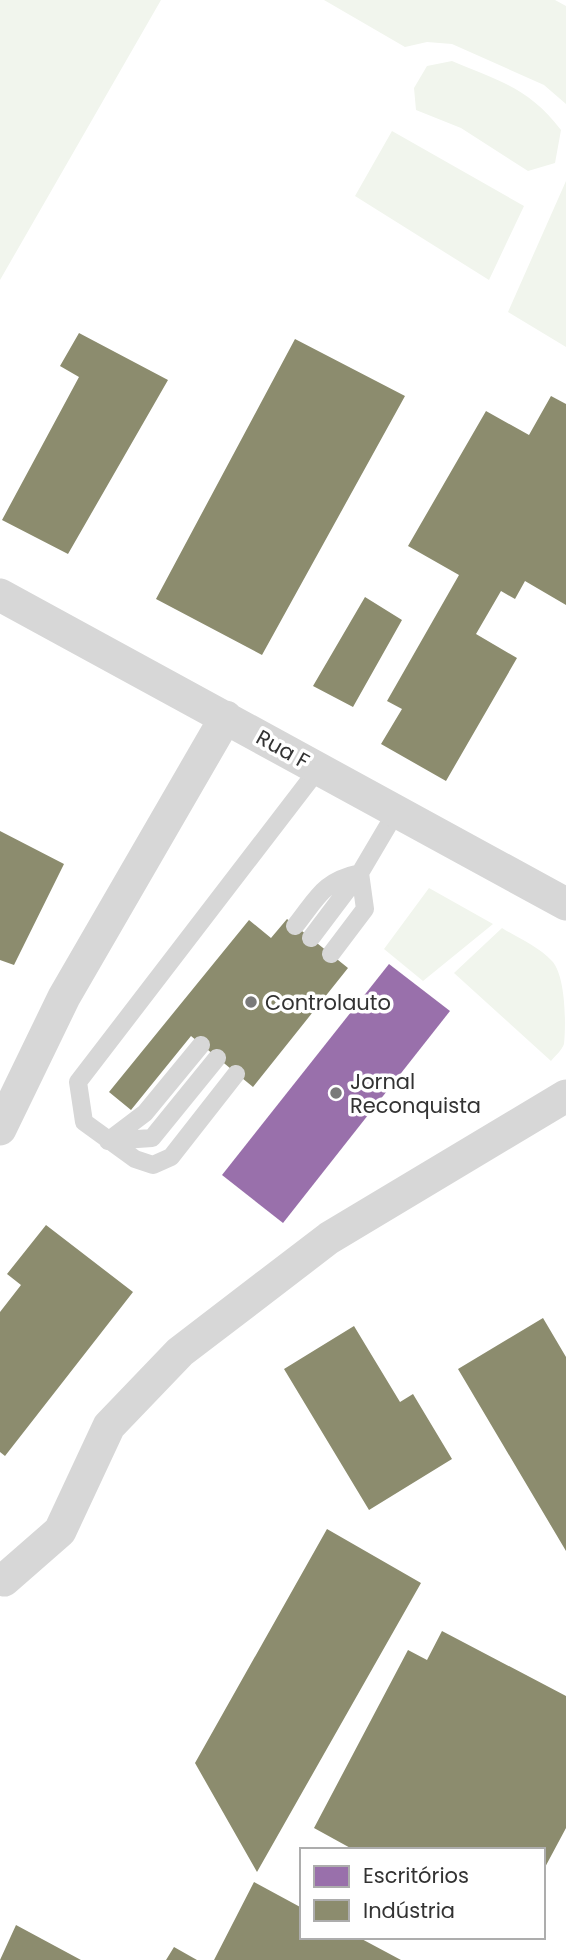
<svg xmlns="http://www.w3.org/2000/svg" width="566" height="1960" font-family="Poppins,sans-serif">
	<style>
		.green { fill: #f1f5ed }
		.offices { fill: #9970ab }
		.industry { fill: #8c8c6e }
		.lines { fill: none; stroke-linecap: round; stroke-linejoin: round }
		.lane { stroke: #d7d7d7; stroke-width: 18 }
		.street { stroke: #d7d7d7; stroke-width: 33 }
		.poi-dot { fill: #7a7a7a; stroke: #fff; stroke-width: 2.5 }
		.labels { text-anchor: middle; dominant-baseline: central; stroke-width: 7; stroke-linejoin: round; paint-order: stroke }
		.street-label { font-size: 21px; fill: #333; stroke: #fff }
		.poi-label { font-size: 21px; fill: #333; stroke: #fff; text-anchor: start }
	</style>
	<rect width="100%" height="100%" fill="#fff"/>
	<path class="green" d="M0,0h161l-161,280z
		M324,0h231l11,6v98l-22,-19 -92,-41 -25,-2 -22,5z
		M452,61c47,20 77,27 109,69l-6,33 -27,8 -67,-43 -45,-18 -2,-22 13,-22z
		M392,131l132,75 -35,74 -134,-84z
		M566,181v166l-58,-35z
		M429,888l64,36 -70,57 -39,-32z
		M502,928c16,10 37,19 50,33 14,15 14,64 12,83 -2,6 -9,12 -13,17l-97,-88z"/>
	<path class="offices" d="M389,964l61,47 -167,212 -61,-48z"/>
	<path class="industry" d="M79,333l89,47 -100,174 -66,-34 77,-143 -19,-11z
		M295,339l110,57 -143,259 -106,-56z
		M551,396l15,8v201l-41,-24 -10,18 -14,-8 -25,43 41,24 -71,123 -65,-37 21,-35 -15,-8 72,-126 -51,-29 78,-135 43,24z
		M365,597l37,23 -49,87 -40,-21z
		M0,831l64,33 -50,101 -14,-5z
		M287,919l61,49 -95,119 -62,-51 -60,74 -22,-18 140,-172 22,18z
		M46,1225l87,67 -128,164 -5,-4v-140l21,-27 -14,-11z
		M543,1318l23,39v194l-108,-182z
		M354,1326l46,76 13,-8 39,65 -83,51 -85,-141z
		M327,1529l94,54 -164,289 -62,-109z
		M442,1631l124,65v132l-23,43v-21h-189l-40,-22 94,-178 19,10z
		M254,1882l48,26v29h56l43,23h-187z
		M16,1925l65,35h-81z
		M174,1947l23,13h-31z"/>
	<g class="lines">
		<path class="lane" d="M295,926c23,-29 28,-45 65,-53l36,-61
			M311,938l49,-65
			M331,954l34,-45 -5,-36
			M236,1074l-65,83 -18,8 -18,-6 -51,-37 -6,-40 241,-314
			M108,1141l44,-3 65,-80
			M108,1141l37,-28 56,-68"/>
		<path class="street" d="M0,595l566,309
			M0,1129l64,-132 162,-280
			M0,1579l4,1 56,-49 49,-105 71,-74 149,-114 237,-142"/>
	</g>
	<g class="poi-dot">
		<circle cx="251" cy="1002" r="7"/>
		<circle cx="336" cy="1093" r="7"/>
	</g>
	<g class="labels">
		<g class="street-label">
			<text transform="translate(283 749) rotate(29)">Rua F</text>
		</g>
		<g class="poi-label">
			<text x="265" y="1002">Controlauto</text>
			<text x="350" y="1081">Jornal<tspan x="350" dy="24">Reconquista</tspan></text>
		</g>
	</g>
	<rect x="300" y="1848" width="245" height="91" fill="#ffffff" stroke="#adadad" stroke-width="2"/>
	<rect x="314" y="1866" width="35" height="21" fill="#9970ab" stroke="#adadad" stroke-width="2"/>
	<text x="363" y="1883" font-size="21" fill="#333333">Escritórios</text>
	<rect x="314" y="1900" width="35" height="21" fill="#8c8c6e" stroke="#adadad" stroke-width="2"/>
	<text x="363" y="1918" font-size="21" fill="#333333">Indústria</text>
</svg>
